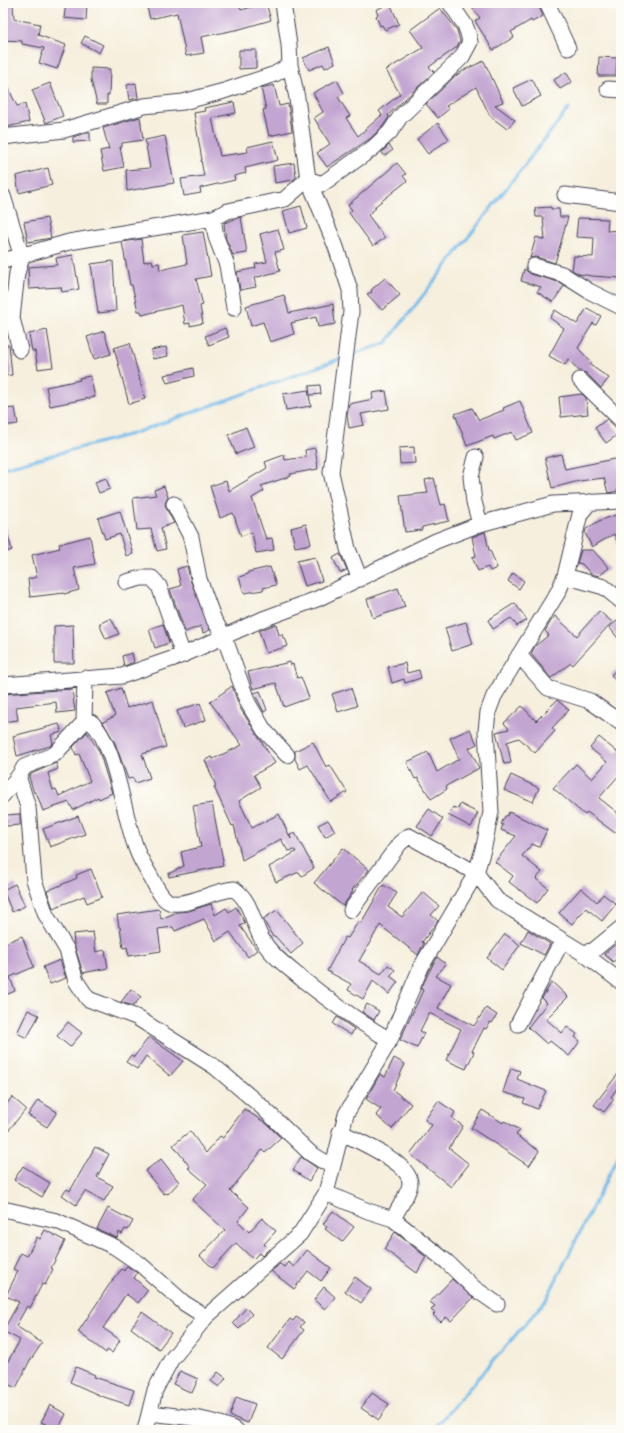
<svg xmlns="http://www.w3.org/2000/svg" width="624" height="1433" font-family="'Comic Neue',sans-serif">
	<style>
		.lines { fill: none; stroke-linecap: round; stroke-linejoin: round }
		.stream { stroke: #72baea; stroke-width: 3 }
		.building { fill: #c3a5d2 }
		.minor-casing { stroke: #424153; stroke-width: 17 }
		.minor { stroke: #fff; stroke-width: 15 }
	</style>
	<rect width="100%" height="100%" fill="#fdfcf7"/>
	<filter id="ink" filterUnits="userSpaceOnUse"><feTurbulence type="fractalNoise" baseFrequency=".025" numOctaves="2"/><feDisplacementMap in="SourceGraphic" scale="8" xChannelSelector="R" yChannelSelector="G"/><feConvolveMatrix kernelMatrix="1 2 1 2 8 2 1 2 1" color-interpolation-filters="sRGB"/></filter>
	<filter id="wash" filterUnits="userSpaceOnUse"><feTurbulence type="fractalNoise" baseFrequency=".012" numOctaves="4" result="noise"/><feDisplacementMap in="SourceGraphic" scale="16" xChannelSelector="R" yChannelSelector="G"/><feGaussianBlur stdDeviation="0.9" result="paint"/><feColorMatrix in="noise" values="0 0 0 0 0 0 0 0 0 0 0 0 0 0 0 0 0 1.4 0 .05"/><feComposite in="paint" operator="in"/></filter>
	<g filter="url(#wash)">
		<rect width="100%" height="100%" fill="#f6efdd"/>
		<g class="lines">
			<path class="stream" d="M351,355l35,-12 183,-235
				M3,468l129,-34 208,-75
				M433,1430l113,-130 75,-150"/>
		</g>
		<g id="blocks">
			<path class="building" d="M3,3h10l1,16 26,5 -2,11 28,10 -9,24 -18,-6 5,-15 -22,-4v-3l-19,-1z
				M66,3h21l-1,17 -22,-2z
				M146,3h93l2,7 25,-7 5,17 -31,9 -39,8 3,16 -18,3 -9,-43 -27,6z
				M390,3l9,21 -14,6 -3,-5 -2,1 -4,-10 2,-1 -2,-5z
				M469,3h68l6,13 -11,6 -1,-2 -20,12 3,5 -21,13 -18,-29 5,-3z
				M440,8l17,22 3,11 -3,6 -28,20 5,5 -46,43 1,2 -6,9 -12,12 -44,29 -10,-14 13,-9 -16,-26 9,-6 -10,-19 24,-13 7,13 -6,4 12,19 -4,2 12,18 24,-21 -3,-4 21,-17 -14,-24 37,-22 -13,-18z
				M85,36l18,9 -4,8 -18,-10z
				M329,47l6,16 -10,5 -2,-4 -14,6 -6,-12z
				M239,50h17v18l-17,1z
				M599,57l18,1 -1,18h-18z
				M484,61l19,41 -8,3 20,15 -8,9 -17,-13 -14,-29 -30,19 3,3 -11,9 -12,-14 28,-27 12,-8z
				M91,68l19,1 -1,26h-2v9h-10l-6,-24z
				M566,72l6,10 -12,7 -6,-9z
				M3,77l14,29 8,-2 4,18 -26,6z
				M532,79l9,17 -19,10 -9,-18z
				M50,83l13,33 -17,7 -14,-33z
				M136,83l2,15 -9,2 -2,-15z
				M274,85l5,21 9,-2 4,27 -23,5 -6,-26 3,-1 -5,-21z
				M234,102l2,11 -24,5 8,38 28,-4 -1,-5 26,-6 5,19 -33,8 1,5 -12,3 1,4 -35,8 1,5 -17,3 -3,-17 23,-3 -3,-16h1l-8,-47 11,-2 -1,-3z
				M140,117l3,23 -21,3v4h-2l4,20 -20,4 -4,-20 9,-2 -6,-21z
				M438,123l11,16 -21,15 -11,-15z
				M86,133h4v8l-17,1v-5z
				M165,136l9,47 -47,8 -1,-21 24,-2 -5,-28z
				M389,145l4,5 -9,6 -2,-4z
				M294,163l2,14 -3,3 -18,3 -2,-17z
				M397,163l9,11 -3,2 4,5 -33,26 2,1 -8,7 17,23 -12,8 -24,-33 3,-3 -4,-5z
				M48,168l4,17 -33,8 -3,-17z
				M301,206l6,22 -18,5 -6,-22z
				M551,207v2h8l1,8h8l-13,46 -19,-6 -6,1 6,-21 9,3 -2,-23h-7l-1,-9z
				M241,217l6,36 -14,2 -7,-16 -2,-16z
				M47,218l4,20 -23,4 -4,-20z
				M578,218l30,1 -1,12 14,-1v48l-29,-2 -13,-2 -7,-4 2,-14 19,1 1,-19 -18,-1z
				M278,229l6,21 -9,2 5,19 -26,7 2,9 -16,3 -3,-18 19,-4 -1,-4 12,-2 -7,-28z
				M203,232l8,44 -15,3 7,26 -3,1 3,17 -13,3v-3l-5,1 -3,-19 -40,10 -1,-4h-3l-6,-26h-2l-8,-43 19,-3 3,23 8,-2 1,4 6,-1 1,7 27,-6 -4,-29z
				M73,255l6,34 -17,3 -1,-5 -32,2 -1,-22 29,-2 -1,-7z
				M113,261l3,50 -18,2 -7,-49z
				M524,269l7,5 27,8 6,4 -11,16 -16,-10 4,-5 -20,-6z
				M385,278l15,17 -18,15 -15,-16 5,-2 -1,-2z
				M284,295l5,18 44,-9 2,20 -17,3 -2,-10 -25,6 3,11 -24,8 -7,-20 -12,4 -5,-20z
				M587,308l14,8 -5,9 -3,-2 -15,25 14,15 -2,2 19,13 -8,10 -15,-15 -7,-2 -11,-12 -3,6 -16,-9 15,-28 -14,-10 5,-8 22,14z
				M225,328l4,9 -20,8 -4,-9z
				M47,330l6,37 -15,2 -3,-18h-3l-3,-17z
				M104,331l7,23 -17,5 -7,-22z
				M130,343l15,56 -16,5 -15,-56z
				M3,345h6l3,30 -9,1z
				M166,347l2,9 -15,3 -2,-9z
				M193,368l1,8 -27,7 -3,-8z
				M90,376l5,21 -45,9 -4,-19 34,-7 -1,-2z
				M320,385l1,9 -11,1 -1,-9z
				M308,390l3,16 -25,4 -3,-16z
				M386,391l3,18 -28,5 3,11 -15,3 -2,-12 2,-12 24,-5 -1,-6z
				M582,394l4,4 2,16 -27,3 -2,-20z
				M520,401l13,32 -17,7 -4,-8 -18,7 -1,-3 -26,10 -12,-32 17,-6 7,12 25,-10 -1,-2z
				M15,408l3,16 -15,2v-17z
				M607,419l13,14 -14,10 -11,-15z
				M246,427l8,20 -18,7 -8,-19z
				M414,447l1,16 -15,1 -1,-16z
				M315,448l3,21 -28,5 1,2 -30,10 3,5 -12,7 14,41 6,-1 2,12 -18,3 -4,-21 -11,4 -8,-23 -13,5 -10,-32 16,-5 3,10 38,-23 -2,-6 19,-7 1,5 21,-3 -1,-7z
				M561,454l4,15 54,-11 2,30 -4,1 1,2 -10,2 -4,-15 -25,3 -27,7 -7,-30z
				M106,478l4,11 -11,4 -4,-11z
				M434,478l7,27 4,-1 4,17 -27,6v3l-17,2 -5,-36 28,-3 -3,-13z
				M164,486l4,11 -3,6 1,5 8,15 -13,5 5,21 -9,2 -6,-22 -14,1 -4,-32 23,-3 -2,-5z
				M120,511l13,43 -7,2 -6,-22 -15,5 -7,-21z
				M621,513v38l-7,-17 -22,13 -7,-14 1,-4 13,-8z
				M306,524l5,20 -16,3 -4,-19z
				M3,526h2l7,24 -9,3z
				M485,532l4,18h1l7,18 -7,3 -2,-4 -10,4 -6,-14 4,-1 -4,-19z
				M90,536l5,28 -21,4 5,22 -15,4v-1l-34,4 -2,-18 9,-2 -5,-22 28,-7 -1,-4z
				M581,550h12l16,18 -10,8 -8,-2 -9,-10 -5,-1z
				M340,554l7,16 -7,3 -7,-15z
				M315,557l7,24 -17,5 -8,-25z
				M187,566l4,16 19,48 -7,3 -2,-7 -16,6 -15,-43 11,-3 -4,-17z
				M270,567l6,18 -13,3v2l-19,3 -5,-16 9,-3v-2z
				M513,573l11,8 -5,8 -11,-8z
				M398,588l7,19 -32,11 -6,-19z
				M515,603l12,17 -10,6 -6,-8 -18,11 -5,-9z
				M599,611l13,11 -39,43 -2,-2 -20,15 -20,-24 4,-8 14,-11 -4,-4 6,-10 4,-5 22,20z
				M111,618l8,16 -13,5 -7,-15z
				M621,618v24l-12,-15z
				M466,622l7,22 -21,7 -7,-23z
				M163,624l6,19 -14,5 -6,-19z
				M276,624l3,11 3,-1 1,4h2l3,8 -22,7 -7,-22z
				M73,625l1,38h-20v-37z
				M132,653l2,9 -10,4 -2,-10z
				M290,662l1,3 2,-1 4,14 4,-1 8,21 -25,9 -8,-24 -23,6 -5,-17z
				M405,663l2,10 12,-3 2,8 -16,5 -1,-4 -12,4 -4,-16z
				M621,665v21l-10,-11z
				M232,686l8,22 35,55 -21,12 7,12 -22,14 13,27 27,-14 12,25 -1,-4 5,-2 19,35 -12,8 -3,-4 -23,10 -7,-15 27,-15 -1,-2 -7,1 -7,-12 -39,21 -8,-35 -2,1 -18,-39 2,-1 -11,-26 7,-3 1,2 29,-14 -32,-43z
				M121,688l6,20 26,-8 13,47 -24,7 8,24 -15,5 -2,-5 -5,1 -13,-36 -12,-21 12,-6 -8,-23z
				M351,688l6,18 -19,6 -6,-18z
				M72,689l3,22 -18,2 -1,-11 -40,5 2,13 -15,2v-28z
				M260,691l7,19 -3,2 -10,-19z
				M557,700l12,10 -17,18 3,3 -20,22 -16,-15 -12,4 4,21 -7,1 -8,-32 13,-3 -5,-6 18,-17 14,15z
				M200,703l6,17 -23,8 -6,-17z
				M59,724l3,8 -11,3 2,8 -3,3 -33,10 -4,-20z
				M470,729l7,15 -8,4 10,20 -33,18 1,3 -16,10 -13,-21 -3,1 -8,-17 21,-10 9,20 22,-13 -9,-21z
				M87,732l12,19 13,42 -13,6 -1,-2 -25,13 -4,-8 -26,9 -7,-19 -2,1 -5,-16 2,-3 25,-11 2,6 -10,4 5,17 3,-1 3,7 31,-15 -11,-27 -3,1 -3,-8z
				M599,737l18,15 4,-5v26l-22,25 19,15 -1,1 4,3v8l-6,8 -28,-21 -2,3 -32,-27 23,-24 16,15 15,-17 -17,-14z
				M313,742l13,25 4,-2 17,27 -16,10 -23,-37 -8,4 -5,-10v-8z
				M511,775l28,13 -6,14 -29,-12z
				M212,803l11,58 -1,1 1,4 -54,11 -1,-3 16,-8 -3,-14 20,-5 -8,-41z
				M460,804l18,9 -7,14 -23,-12 5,-8 5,2z
				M429,809l14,10 -11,17 -15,-10z
				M509,812l38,18 -8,17 -7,-3 -10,12 20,16 -6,7 12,9 -11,15 -28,-21 4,-6 -18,-14 21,-26 -15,-6 2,-5 -2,-1 4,-8h2z
				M20,814v11l-14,1v-11z
				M78,816l7,18 -35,13 -7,-18z
				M328,820l7,11 -10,6 -7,-12z
				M343,848l26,22 -17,20 1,1 -10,15 -29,-23z
				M91,869l11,28 -15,6 -3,-7 -31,12 -6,-17 30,-13 -1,-3z
				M15,884l10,22 -13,6 -9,-22z
				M383,885l14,8 -9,14 14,10 21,-25 16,14 -8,9 7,6 -16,21 2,1 -6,12 -38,-30 -21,36 22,13 7,-9 7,5 -5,6 8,6 -9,12 -16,-13 -10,18 -15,-9 3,-6 -24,-13 18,-34 3,1 10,-16 3,1z
				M581,888l16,14 6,-8 13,10 -14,17 -16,-13 -14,16 -13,-11z
				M211,904l4,11 11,-7 3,4 7,-5 9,16 -5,3 17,24 -9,7 -18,-25 -14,9 -12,-22 -29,12 -2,-4 -15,2 3,22 -32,5 -2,-9 -4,1 -3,-21h-1l-2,-12 42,-6 2,10 16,-7 12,-1z
				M277,910l26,33 -12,11 -16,-18 -2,1 -10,-18z
				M528,930l22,14 -6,11 -23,-12z
				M93,932l3,20 9,-2 3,18 -25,5 -9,-29 -1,-10z
				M505,934l15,11 -18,25 -15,-12z
				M22,936l12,31 -24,10 5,14 -12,5v-52z
				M621,940v14l-8,8 -9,-8z
				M437,957l9,7 -10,12 15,8 -13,24 36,18 12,-18 11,7 -5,8 -2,-1 -4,7 -2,-1 -12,23 2,1 -8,17 -20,-9 15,-31 -32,-16 -9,18 4,2 -7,15 -17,-8 23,-50 -2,-1 3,-7z
				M60,960l6,18 -16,6 -7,-17z
				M552,982l16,15 -22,22 16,14 5,-6 10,7 -2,3 5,4 -11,15 -19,-15 -3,3 -19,-17 19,-24 -5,-5z
				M131,989l10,8 -8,9 -12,-4z
				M367,1004l12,7 -5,9 -12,-8z
				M28,1010l11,5 -12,23 -10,-5z
				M337,1017l17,12 -3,6 -18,-11z
				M68,1022l14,11 -12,14 -13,-11z
				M149,1037l34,24 -13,15 -24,-20 -9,13 -11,-7 5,-7 3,2z
				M394,1058l11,6 -12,26 18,14 -19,25 -16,-14 5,-6 -15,-10 14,-25 5,3z
				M511,1068l9,3 -3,8 29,12 -9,18 -14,-6 2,-4 -22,-7z
				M621,1070v13l-10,14 3,2 -10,13 -10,-7z
				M12,1097l14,12 -23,28v-28z
				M38,1100l19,12 -10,15 -19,-12z
				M438,1101l17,11 -3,6 11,8 -14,22 20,16 -18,23 -41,-33 22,-29 -7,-5z
				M244,1109l23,15 14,14 -16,15 -3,-3 -32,41 19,16 -11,14 11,11 13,-14 14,13 -12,13 5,5 -7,7 -3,-3 -6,6 -17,-16 -23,25 -13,-12 25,-26 -33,-30 15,-16 -19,-16 2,-1 -17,-22 17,-14 16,22 14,-17 3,2z
				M482,1110l21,13 1,-2 16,9 -4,5 23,16 -10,15 -58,-38z
				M95,1147l14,7 -12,23 16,9 -9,15 -19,-10 -9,14 -14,-10 5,-6 3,2z
				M301,1157l16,11 -8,13 -16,-11z
				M161,1159l18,23 -11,12 -2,-1 -2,1 -19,-23z
				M23,1166l27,17 -8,14 -28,-17z
				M108,1208l25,13 -5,9 -3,-1 -3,5 -3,-2 -2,6 -20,-9z
				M333,1211l21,16 -12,15 -17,-13 2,-2 -4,-3z
				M45,1230l20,11 -14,27 2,1 -8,16 -3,-1 -12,24 -3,-2 -11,20 26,17 -14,21 -12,24 -13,-6v-21l4,2 13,-23 -17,-9 16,-29 -13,-6 12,-25 -5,-2 8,-16 6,3 10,-19 3,2z
				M395,1232l31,25 -9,16 -33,-24z
				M307,1250l24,18 -10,13 -13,-10 -14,18 -23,-18 9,-7 4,3 4,-5 6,5z
				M127,1266l10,7 -3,5 14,12 -10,13 -12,-9 -23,34 17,12 -8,13 -5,-3 -1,3 -28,-21 33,-50 11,-13 2,2z
				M355,1277l16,12 -10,14 -16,-12z
				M452,1279l21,19 -22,23 -5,-4 -5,5 -8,-7 2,-2 -4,-3 4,-4 -5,-4z
				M324,1287l11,10 -10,12 -11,-9z
				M246,1308l6,6 -13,15 -6,-6z
				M142,1312l29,21 -12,16 -28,-21z
				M296,1317l8,5 -4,5 4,3 -22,29 -14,-11 22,-29 3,2z
				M76,1367l19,8 -1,2 40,13 -5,15 -28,-9 -31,-14z
				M180,1371l18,8 -6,14 -19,-9z
				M218,1372l8,6 -7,9 -8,-6z
				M372,1393l17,11 -10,16 -18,-12z
				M236,1397l19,7 -7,19 -18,-7z
				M50,1405l16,9 -8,16 -17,-8z"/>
		</g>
	</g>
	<g filter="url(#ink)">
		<use href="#blocks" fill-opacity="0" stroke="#424153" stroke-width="1"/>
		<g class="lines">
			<defs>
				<path id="minor" d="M283,3l6,42 1,20 7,33 11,81 28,68 14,43 1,22 -20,160 17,77 12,30
					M547,3l21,45
					M608,89l13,1
					M3,137l61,-7 80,-24 39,-4 41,-11 51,-17 15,-9
					M565,195l56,7
					M3,196l19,61 -5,16 -5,45 8,32
					M213,218l3,19 11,28 7,43
					M3,261l66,-19 144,-24 15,-7 57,-12 23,-20 14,5 51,-36 17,-16 10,-15 62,-60 8,-15 -2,-9 -3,-8 -15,-22
					M534,266l28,8 27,17 32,16
					M580,380l41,40
					M476,457l-5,20 3,25 6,22
					M174,504l17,33 8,42 15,41 10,16 24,67 16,27 23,25
					M565,576l39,11 17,14
					M126,582l15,-4h11l7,8 24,69
					M519,655l29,33 42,13 31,22
					M3,685l119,-9 61,-21 80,-36 54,-20 119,-58 44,-17 73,-20 68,-3
					M84,722h7c26,23 32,97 47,131 4,10 11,20 16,30 4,7 9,18 18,20 18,3 42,-13 62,-14 18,12 18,34 29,52 9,15 26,27 39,38 29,23 56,43 88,61
					M19,779l9,28 6,73 12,35 21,35 9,31 12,18 48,18 79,50 46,39 49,47 13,8 10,2
					M3,795c8,-11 15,-15 21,-28l31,-13 29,-32 1,-44
					M351,910l49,-67 9,-7 67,37 21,27 86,53 38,29
					M583,953l11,-3 27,-22
					M518,1024l44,-83
					M340,1132c16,8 70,30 70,51 0,9 -13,27 -17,36
					M326,1193l42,18 25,8 54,43 27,26 23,16
					M3,1209l54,12 58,26 25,17 44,39 22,14
					M150,1413c30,4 59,4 86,17
					M145,1430l10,-40 16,-30 35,-43 94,-83 26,-41 20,-79 44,-74 31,-73 55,-94 8,-27 7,-34 -5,-81 2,-19 6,-16 64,-104 7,-16 15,-62 10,-12"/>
			</defs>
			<use href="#minor" class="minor-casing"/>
			<use href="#minor" class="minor"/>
		</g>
	</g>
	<rect width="624" height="1433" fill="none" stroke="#fdfcf7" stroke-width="16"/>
</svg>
